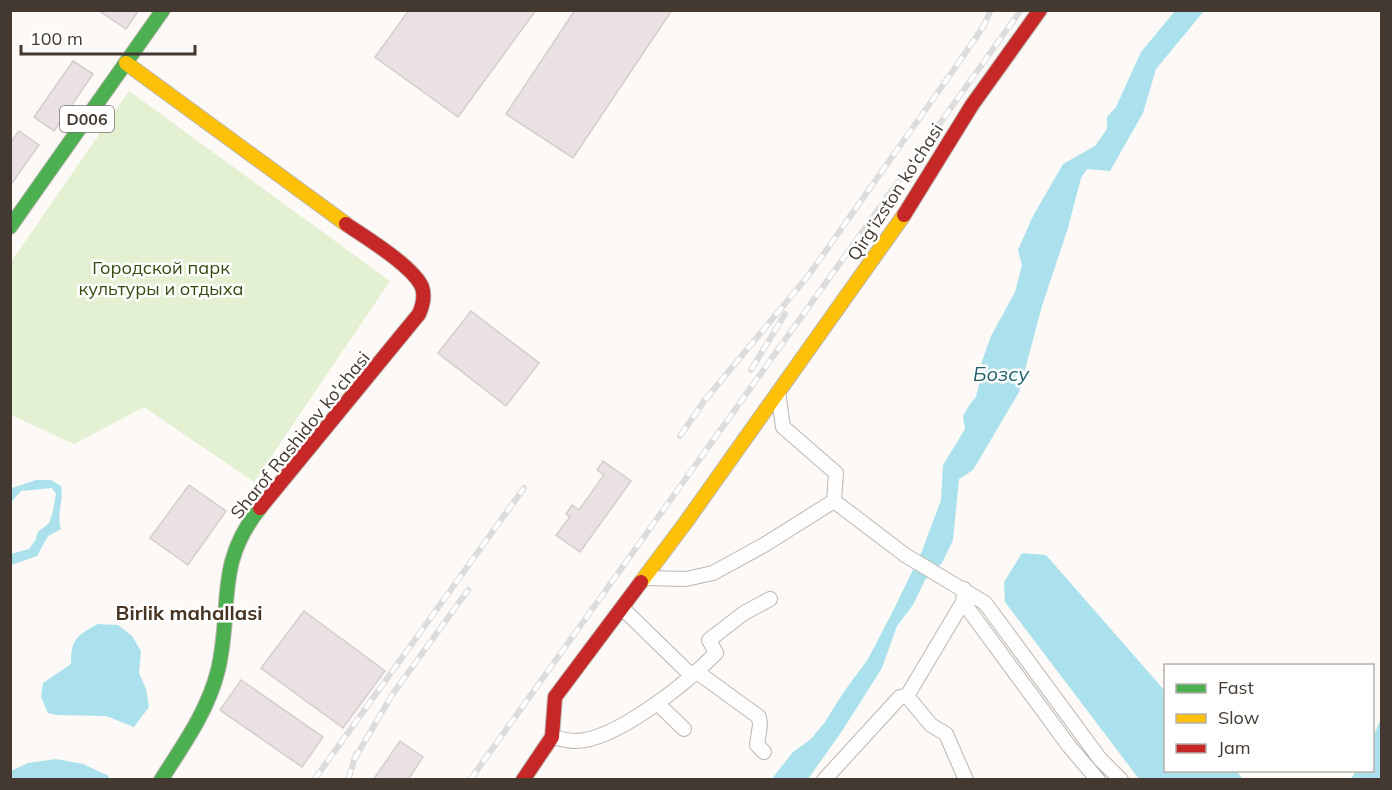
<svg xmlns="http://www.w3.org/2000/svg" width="1392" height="790" font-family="Mulish,sans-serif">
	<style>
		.green { fill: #e4f0d2 }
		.water { fill: #abe1ec }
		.building { fill: #eae1e3; stroke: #d4cccd; stroke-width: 1.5 }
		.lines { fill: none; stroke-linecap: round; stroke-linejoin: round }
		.street-casing { stroke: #bcb6b1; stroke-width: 16 }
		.fast-casing { stroke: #bcb6b1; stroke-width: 16 }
		.slow-casing { stroke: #bcb6b1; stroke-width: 16 }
		.jam-casing { stroke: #bcb6b1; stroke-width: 16 }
		.street { stroke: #fffefe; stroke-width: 14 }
		.fast { stroke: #4caf50; stroke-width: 14 }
		.slow { stroke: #ffc107; stroke-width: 14 }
		.jam { stroke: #c62828; stroke-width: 14 }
		.rail-casing { stroke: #dddcdc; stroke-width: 6 }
		.rail { stroke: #fff; stroke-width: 4; stroke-dasharray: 11; stroke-linecap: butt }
		.labels { text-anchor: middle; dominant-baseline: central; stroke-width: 5; stroke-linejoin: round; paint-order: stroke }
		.shield { fill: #fff; stroke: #7b746e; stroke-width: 1.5 }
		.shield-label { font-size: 16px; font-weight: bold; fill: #433930 }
		.street-label { font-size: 18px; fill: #433930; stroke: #fff }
		.park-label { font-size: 18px; fill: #354c11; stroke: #fff }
		.water-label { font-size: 20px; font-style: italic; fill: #1f606b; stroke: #fff }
		.neighbourhood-label { font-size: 20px; font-weight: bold; fill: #473321; stroke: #fff }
	</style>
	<rect width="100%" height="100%" fill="#fcf9f6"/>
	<path class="green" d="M129,91l261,190 -136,201 -110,-75 -70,37 -63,-29v-153z"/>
	<path class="water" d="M1175,11h29l-48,58 -13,44 -33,58 -23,-2 -6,9 -13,50 -26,78 -23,86 -46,78 -14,9 -6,61 -11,23 -17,17 -12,25 -16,21 -15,42 -40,63 -34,48 -35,1 1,-4 19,-24 18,-13 14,-17 18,-29 25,-34 25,-48 29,-60 19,-51 2,-35 22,-36 -2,-13 7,-12 6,-7 4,-18 -1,-9 12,-34 24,-44 7,-27 -4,-15 15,-34 30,-52 32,-18 12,-17v-12l9,-10 25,-55z
		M36,480h15l10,6c3,14 -5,28 0,43l-13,7 -11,20 -26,9v-11l18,-5 6,-8 3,-9 11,-9 4,-12 3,-17 -4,-6 -31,3 -10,11 1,-14z
		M1022,553l24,2 119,136 1,79 70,1 7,8h-104l-134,-177 -1,-20z
		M98,624l20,1 14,11 9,15 -2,22 7,16 3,18 -15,20 -28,-11 -49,-1 -9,-2 -7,-16 2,-14 28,-19c0,-25 6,-29 27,-40z
		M1381,719v60h-30l5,-8 16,-1 1,-33z
		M56,759l27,5 26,12 -2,4 -96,-1v-8l17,-8z"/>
	<path class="building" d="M98,10h41l-13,19z
		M409,10h127l-78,107 -83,-60z
		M575,10h97l-99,148 -67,-44z
		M73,61l20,13 -39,57 -20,-14z
		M19,131l20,14 -29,41v-43z
		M471,311l68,52 -33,43 -68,-53z
		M603,461l28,20 -51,71 -24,-17 14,-18 -4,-3 6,-9 7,5 25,-35 -7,-5z
		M189,485l37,26 -38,54 -38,-27z
		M304,611l81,60 -42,57 -82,-60z
		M241,680l82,57 -21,30 -82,-57z
		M400,741l23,16 -15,23h-35z"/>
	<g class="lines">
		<defs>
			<path id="street" d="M778,392l5,35 53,46 -2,28
				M834,501l71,54 80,48 115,156 21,21
				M646,578l40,1 27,-6 51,-28 70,-44
				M963,602l106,144 29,34
				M622,608l70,68
				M697,672l62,45 1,8 -3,20 7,7
				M907,696l24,29 15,9 20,46
				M657,703l27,26
				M552,737c7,1 15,4 23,4 41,0 113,-59 141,-88l-7,-13 35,-27 26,-14
				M824,780l76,-83 7,-1 56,-94 1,-13"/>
			<path id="fast" d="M10,227l153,-217
				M161,780c22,-35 47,-69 57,-110 15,-62 -4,-105 42,-162"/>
			<path id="slow" d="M126,63l220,161
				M641,582l45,-60 218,-307"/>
			<path id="jam" d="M904,215l68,-110 68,-95
				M260,508l159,-194c4,-9 6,-18 3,-27 -9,-21 -57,-50 -76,-63
				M523,780l29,-43 3,-40 86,-115"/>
		</defs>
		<use href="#street" class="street-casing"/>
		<use href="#fast" class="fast-casing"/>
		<use href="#slow" class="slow-casing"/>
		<use href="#jam" class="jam-casing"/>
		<use href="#street" class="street"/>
		<use href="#fast" class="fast"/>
		<use href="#slow" class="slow"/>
		<use href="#jam" class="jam"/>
		<defs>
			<path id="rail" d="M751,370l34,-56
				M680,436l25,-36 103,-124 142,-201 33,-48 8,-17
				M354,760l38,-65 76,-105
				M314,780l210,-292
				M348,780l8,-26
				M470,780l551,-770"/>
		</defs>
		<use href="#rail" class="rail-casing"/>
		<use href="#rail" class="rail"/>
	</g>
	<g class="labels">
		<rect class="shield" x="60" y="106" width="54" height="26" rx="4.5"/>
		<g class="shield-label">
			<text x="87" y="119">D006</text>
		</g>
		<g class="street-label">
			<text transform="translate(895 192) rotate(-57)">Qirg‘izston ko‘chasi</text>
			<text transform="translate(300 435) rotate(-51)">Sharof Rashidov ko'chasi</text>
		</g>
		<g class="park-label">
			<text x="161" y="267">Городской парк<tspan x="161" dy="21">культуры и отдыха</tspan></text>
		</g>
		<g class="water-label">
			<text x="1001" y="373">Бозсу</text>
		</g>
		<g class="neighbourhood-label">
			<text x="189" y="612">Birlik mahallasi</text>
		</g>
	</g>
	<rect width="1392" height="790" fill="none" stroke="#433930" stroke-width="24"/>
	<rect x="1164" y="664" width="210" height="108" fill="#ffffff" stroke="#b4b0ac" stroke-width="1.5"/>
	<rect x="1176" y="684" width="30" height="9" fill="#4caf50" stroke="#b4b0ac" stroke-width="1.5"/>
	<text x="1218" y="694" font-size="18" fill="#433930">Fast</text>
	<rect x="1176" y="714" width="30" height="9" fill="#ffc107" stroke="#b4b0ac" stroke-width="1.5"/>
	<text x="1218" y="724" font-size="18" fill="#433930">Slow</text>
	<rect x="1176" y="744" width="30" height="9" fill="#c62828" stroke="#b4b0ac" stroke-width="1.5"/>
	<text x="1218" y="754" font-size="18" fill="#433930">Jam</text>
	<path d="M21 45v9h174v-9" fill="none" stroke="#433930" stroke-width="3"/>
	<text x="30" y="45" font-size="18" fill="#433930" stroke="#ffffff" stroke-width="4.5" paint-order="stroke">100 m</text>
</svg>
